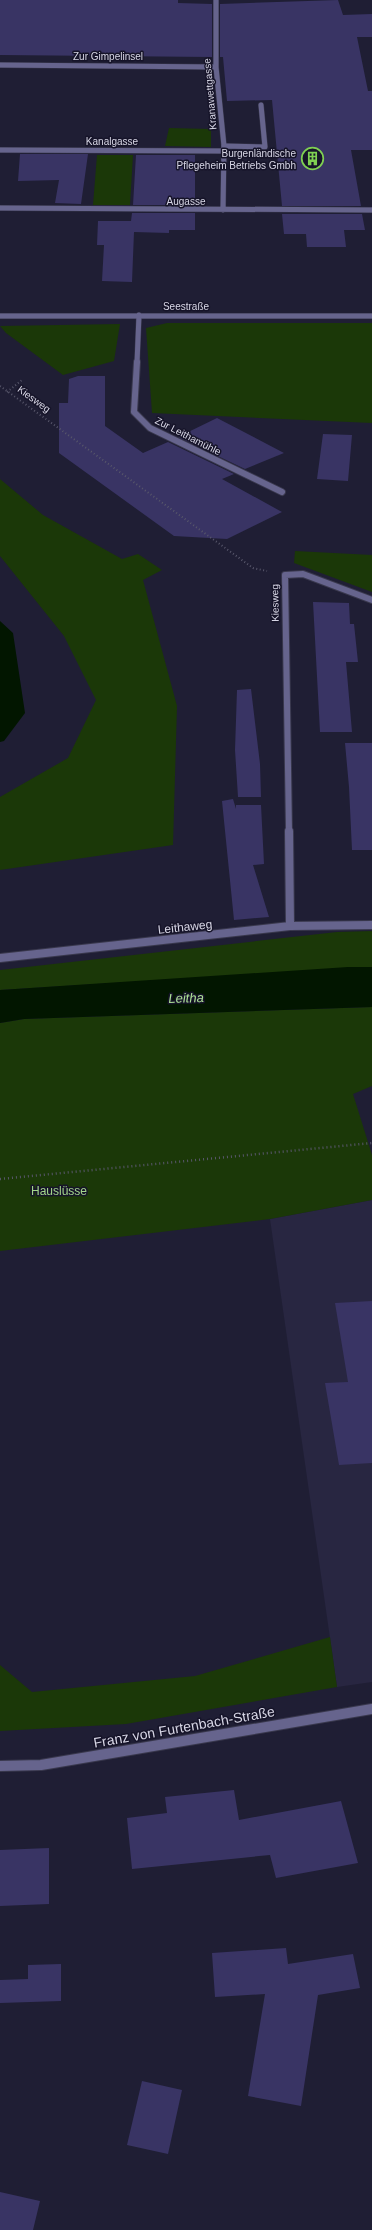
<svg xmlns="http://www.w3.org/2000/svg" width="372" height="2230" font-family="Helvetica,sans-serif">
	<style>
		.built { fill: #282641 }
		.green { fill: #1b3808 }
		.water { fill: #021600 }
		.building { fill: #393464 }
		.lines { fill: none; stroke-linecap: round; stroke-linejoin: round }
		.service-casing { stroke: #39384d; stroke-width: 6 }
		.minor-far3-casing { stroke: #39384d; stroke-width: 6 }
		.minor-far2-casing { stroke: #39384d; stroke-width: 8 }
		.minor-far1-casing { stroke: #39384d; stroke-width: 10 }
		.minor-casing { stroke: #39384d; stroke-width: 12 }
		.path-far1 { stroke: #58576b; stroke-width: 2; stroke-dasharray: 1 2.5; stroke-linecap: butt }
		.path { stroke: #58576b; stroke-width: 2.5; stroke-dasharray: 1 3; stroke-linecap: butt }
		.service { stroke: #66648d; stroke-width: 5 }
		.minor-far3 { stroke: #66648d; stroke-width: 5 }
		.minor-far2 { stroke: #66648d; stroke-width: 6 }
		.minor-far1 { stroke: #66648d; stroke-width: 8 }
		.minor { stroke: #66648d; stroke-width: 10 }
		.labels { text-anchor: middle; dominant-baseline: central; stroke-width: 3; stroke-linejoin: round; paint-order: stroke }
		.far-street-label { font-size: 10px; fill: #d7d6e5; stroke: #161429 }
		.far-poi-label { font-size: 10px; fill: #d7d6e5; stroke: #161429; text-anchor: end }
		.street-label { font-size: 12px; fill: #d7d6e5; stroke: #161429 }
		.park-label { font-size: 12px; fill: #a3d58b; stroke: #161429 }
		.water-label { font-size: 13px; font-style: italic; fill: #ade096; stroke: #161429 }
		.near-street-label { font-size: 14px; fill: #d7d6e5; stroke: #161429 }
	</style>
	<rect width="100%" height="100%" fill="#1f1e34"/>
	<path class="built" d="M372,1200v482l-35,5 -67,-468z"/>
	<path class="green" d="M169,128l42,1v18l-46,-1z
		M97,155h36l-3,50h-37z
		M167,323h205v100l-220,-10 -6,-85z
		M120,324l-6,37 -51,14 -57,-42 -6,-7z
		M0,479l43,36 79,44 16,-5 24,16 -19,10 34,126 -4,139 -173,25v-73l68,-39 28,-58 -32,-64 -64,-80z
		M295,551l77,4v37l-78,-29z
		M372,931v36l-372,23v-20l337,-38z
		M372,1007v79l-19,8 19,61v45l-102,19 -270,32v-228l24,-4z
		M330,1637l7,50 -211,37 -126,7v-66l32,27 163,-16z"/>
	<path class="water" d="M0,621l13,12 12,80 -21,28 -4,1z
		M348,967h24v40l-348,12 -24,4v-33z"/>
	<path class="building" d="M0,0h178v3l34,1v53l-212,-2z
		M338,0l5,15 29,-1v23h-15l11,54h4v59h-21l10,56h-79l-10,-106 -45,1 -4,-44h-3v-53z
		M20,154h68l-7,50 -26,-1 4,-23 -41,1z
		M136,155h59v50h-62z
		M132,213h63v17h-26v3l-35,-1 -2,50 -30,-1 2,-36h-7l1,-24h33z
		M282,214h80l3,16h-21l2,17h-39l-1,-13h-22z
		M78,376h27v50l38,27 25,-11 66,32 -12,5 60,33 -55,27 -53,-3 -115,-83v-50h9l1,-24z
		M217,418l67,35 -39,16 -67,-32z
		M323,434l29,1 -4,46 -31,-2z
		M313,602l36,1 1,21h4l4,38h-12l6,70h-32z
		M251,689l9,75 1,33h-23l-3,-47 2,-60z
		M345,743h27v107h-20l-3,-63z
		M233,799l3,10v-4h25l3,59 -11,1 16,52 -35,3 -12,-119z
		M372,1301v162l-33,2 -14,-82 23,-1 -13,-79z
		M234,1790l5,30 102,-19 17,62 -82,15 -6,-23 -138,14 -5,-51 40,-5 -2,-16z
		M49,1848v56l-49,2v-56z
		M286,1948l2,16 65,-10 7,34 -42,7 -17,111 -53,-10 17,-102 -50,3 -3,-44z
		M61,1964v37l-61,2v-23l28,-1v-14z
		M142,2081l40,9 -14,64 -41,-9z
		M0,2192l40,9 -7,29h-33z"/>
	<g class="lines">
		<defs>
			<path id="service" d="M224,146l41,1 -4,-42
				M0,150l224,1"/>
			<path id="minor-far3" d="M216,0v67l8,79 -1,64
				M0,65l216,2
				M0,208l372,2
				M0,316h372
				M137,363l2,-48"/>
			<path id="minor-far2" d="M137,362l-3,50 16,16 132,64
				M289,832l-4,-257 18,-1 69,26"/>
			<path id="minor-far1" d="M289,831l1,95
				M0,958l290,-32 82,-1"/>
			<path id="minor" d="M0,1766l41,-1 331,-56"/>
		</defs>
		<use href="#service" class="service-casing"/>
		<use href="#minor-far3" class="minor-far3-casing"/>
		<use href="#minor-far2" class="minor-far2-casing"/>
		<use href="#minor-far1" class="minor-far1-casing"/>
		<use href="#minor" class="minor-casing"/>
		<path class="path-far1" d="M0,386l253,182 14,3
			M7,392l15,-12"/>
		<path class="path" d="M0,1179l372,-36"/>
		<use href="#service" class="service"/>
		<use href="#minor-far3" class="minor-far3"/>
		<use href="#minor-far2" class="minor-far2"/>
		<use href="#minor-far1" class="minor-far1"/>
		<use href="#minor" class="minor"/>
	</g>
	<defs>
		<symbol id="building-ring" viewBox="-11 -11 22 22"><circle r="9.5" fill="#161429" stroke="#7fd052" stroke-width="1.5"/><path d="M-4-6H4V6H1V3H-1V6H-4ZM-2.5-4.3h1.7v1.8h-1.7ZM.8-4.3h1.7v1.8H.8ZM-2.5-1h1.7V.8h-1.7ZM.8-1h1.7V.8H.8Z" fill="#7fd052"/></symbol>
	</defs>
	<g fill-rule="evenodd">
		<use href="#building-ring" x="300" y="146" width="25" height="25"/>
	</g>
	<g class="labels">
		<g class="far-street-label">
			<text x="108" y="56">Zur Gimpelinsel</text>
			<text transform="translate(210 94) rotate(-95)">Kranawettgasse</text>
			<text x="112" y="141">Kanalgasse</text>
			<text x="186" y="201">Augasse</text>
			<text x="186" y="306">Seestraße</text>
			<text transform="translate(34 399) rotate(36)">Kiesweg</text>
			<text transform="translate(188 436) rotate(27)">Zur Leithamühle</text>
			<text transform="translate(275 603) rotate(-91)">Kiesweg</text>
		</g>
		<g class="far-poi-label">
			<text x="296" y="153">Burgenländische<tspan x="296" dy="12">Pflegeheim Betriebs Gmbh</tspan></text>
		</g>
		<g class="street-label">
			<text transform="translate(185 927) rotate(-6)">Leithaweg</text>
		</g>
		<g class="park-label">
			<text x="59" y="1191">Hauslüsse</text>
		</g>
		<g class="water-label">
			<text transform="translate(186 998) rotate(-2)">Leitha</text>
		</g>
		<g class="near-street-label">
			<text transform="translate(184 1727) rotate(-10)">Franz von Furtenbach-Straße</text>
		</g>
	</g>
</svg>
